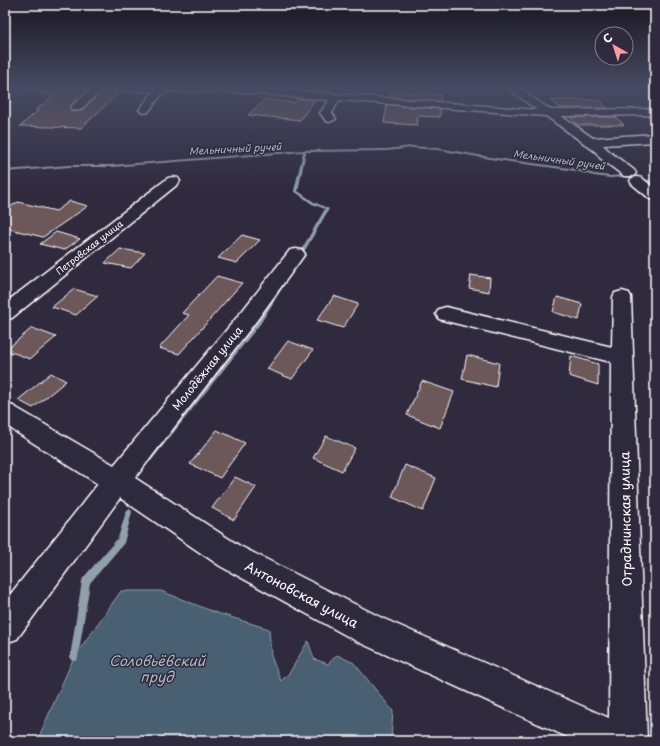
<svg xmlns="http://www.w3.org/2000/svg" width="660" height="746" font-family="'Playpen Sans',sans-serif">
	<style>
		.water { fill: #496173; stroke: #92a0ab }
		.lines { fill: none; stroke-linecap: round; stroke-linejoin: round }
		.stream { fill: #92a0ab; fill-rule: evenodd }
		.building { fill: #6c5859; stroke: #fff }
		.minor-casing { stroke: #fff; stroke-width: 3 }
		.minor { fill: #2f2a3d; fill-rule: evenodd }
		.labels { text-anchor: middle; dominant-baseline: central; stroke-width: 3; stroke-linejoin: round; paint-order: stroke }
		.far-street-label { font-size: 9px; fill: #fff; stroke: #2f2a3d }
		.far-water-label { font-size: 10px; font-style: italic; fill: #adb8c0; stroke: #2f2a3d }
		.street-label { font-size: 11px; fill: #fff; stroke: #2f2a3d }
		.near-street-label { font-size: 13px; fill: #fff; stroke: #2f2a3d }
		.near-water-label { font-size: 14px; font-style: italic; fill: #adb8c0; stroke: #2f2a3d }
	</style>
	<rect width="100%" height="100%" fill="#2f2a3d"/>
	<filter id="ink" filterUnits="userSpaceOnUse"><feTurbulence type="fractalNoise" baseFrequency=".025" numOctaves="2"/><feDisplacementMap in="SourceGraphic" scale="8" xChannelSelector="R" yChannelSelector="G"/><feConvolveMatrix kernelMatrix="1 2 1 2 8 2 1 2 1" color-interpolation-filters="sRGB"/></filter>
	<g filter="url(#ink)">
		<path class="water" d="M121,591h40l53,21 55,17 2,27 10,25 9,-9 18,-31 6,18 14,5 9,-9 17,8 39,48 -2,30h-354l37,-84z"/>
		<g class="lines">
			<path class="stream" d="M412,146l26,2 58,10 80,11 18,5 16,2 12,-1 33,6v2l-33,-6 -12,1 -16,-2 -18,-5 -80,-11 -58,-10 -26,-2 -25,3 -81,1 -8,39 16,11 15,7 -28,48 -2,1 -2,-1 28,-48 -13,-5 -18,-13 9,-39 -192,15h-42l-64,5v-2l64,-5h42l194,-15 82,-1z
				M279,286h2l2,1 -23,37 -109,137 -2,1 -2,-1 -1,-2 1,-2 109,-135z
				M129,509l2,1 1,2 -8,31 -34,40 -12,74 -1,3 -3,1 -3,-1 -1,-3 12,-76 1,-3 35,-40 8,-26 1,-2z"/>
		</g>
		<path class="building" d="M28,87h63l-20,18 -1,4 2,3 9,-1 21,-19 16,2 -37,34 -61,-2 19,-16h-4l18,-13z
			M309,87h17l-4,5 -17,-2z
			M390,91l51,4 -1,6 -51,-4z
			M266,99l28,4 4,-4 17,1 -15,20 -52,-5z
			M551,100h49l7,8h-47z
			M387,105l53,4v8l-22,-1 -1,9 -33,-2z
			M570,117h46l8,8h-46z
			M70,201l18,5 -45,31 -38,-9v-18l13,-8 38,9z
			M56,232l24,7 -16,11 -24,-6z
			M242,235l18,5 -23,23 -19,-5z
			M120,249l25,4 -14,15 -26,-5z
			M471,275l19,3 -1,14 -20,-4z
			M217,276l25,7 -63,71 -20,-6 30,-33 -7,-2z
			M74,289l24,7 -22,19 -24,-8z
			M334,296l24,8 -15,24 -26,-8z
			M557,297l25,7 -3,16 -26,-8z
			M32,328l24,9 -26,22 -24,-9z
			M288,341l25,9 -21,29 -25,-10z
			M467,355l32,8 -3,24 -34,-8z
			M571,356l27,8v21l-29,-9z
			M51,373l15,8 -33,27 -15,-8z
			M422,381l32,11 -14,36 -33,-13z
			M217,430l28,13 -25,35 -30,-14z
			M326,436l29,12 -13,23 -29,-13z
			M405,465l31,13 -13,33 -31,-14z
			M235,477l21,10 -22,33 -22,-12z"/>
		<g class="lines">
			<defs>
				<path id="minor" d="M93,87h152l292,23 -31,-23h11l34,23 104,-1v6l-94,1 32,22 62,-4v8l-52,3 7,7 24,18 2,3 -2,3h-10l-24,-18 -4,-6 -50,-36 -207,-16 -7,13 4,6 -6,3 -4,-1 -6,-8 9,-13 -91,-8 -74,-1 -16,21 -4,1 -5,-3 15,-19 -53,-1 -21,20h-8l-1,-2 1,-2z
					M173,177l5,1 2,3 -2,3 -166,134 -7,2v-17l163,-125z
					M637,177l5,1 13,11v11l-5,-1 -18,-15 -2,-3 2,-3z
					M296,249l6,1 3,4 -3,4 -45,62 -122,158 105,68 142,72 227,100 2,-356 -165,-41 -7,-2 -3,-5 3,-5 7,-2 166,40 1,-50 2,-4 7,-2 7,2 2,4 16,444h-71l-218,-99 -138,-76 -100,-68 -103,141 -12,4v-42l93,-117 -93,-59v-22l8,3 101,59 129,-155 47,-60z"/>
			</defs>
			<use href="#minor" class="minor-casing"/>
			<use href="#minor" class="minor"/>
		</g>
	</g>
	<linearGradient id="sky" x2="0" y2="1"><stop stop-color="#1a1722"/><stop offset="0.46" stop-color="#474a62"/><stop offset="1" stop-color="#474a62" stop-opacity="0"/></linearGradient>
	<rect width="660" height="191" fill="url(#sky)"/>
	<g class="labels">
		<g class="far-street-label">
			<text transform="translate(89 247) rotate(-38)">Петровская улица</text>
		</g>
		<g class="far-water-label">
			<text transform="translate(235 148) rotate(-3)">Мельничный ручей</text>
			<text transform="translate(559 159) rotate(8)">Мельничный ручей</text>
		</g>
		<g class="street-label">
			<text transform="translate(207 368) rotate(-51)">Молодёжная улица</text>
		</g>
		<g class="near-street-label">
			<text transform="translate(625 519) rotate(-91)">Отраднинская улица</text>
			<text transform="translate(302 594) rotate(28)">Антоновская улица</text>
		</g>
		<g class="near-water-label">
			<text x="157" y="660">Соловьёвский<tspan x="157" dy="16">пруд</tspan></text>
		</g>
	</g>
	<rect width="660" height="746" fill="none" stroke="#2f2a3d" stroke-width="20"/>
	<rect x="10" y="10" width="640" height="726" fill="none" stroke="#fff" stroke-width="1.5" filter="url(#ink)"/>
	<g transform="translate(614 46) rotate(321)"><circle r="19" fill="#2f2a3d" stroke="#827f8b"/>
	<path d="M0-3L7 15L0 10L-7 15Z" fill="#ff9aa2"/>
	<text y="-6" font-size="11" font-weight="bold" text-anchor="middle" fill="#ffffff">С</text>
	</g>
</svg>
